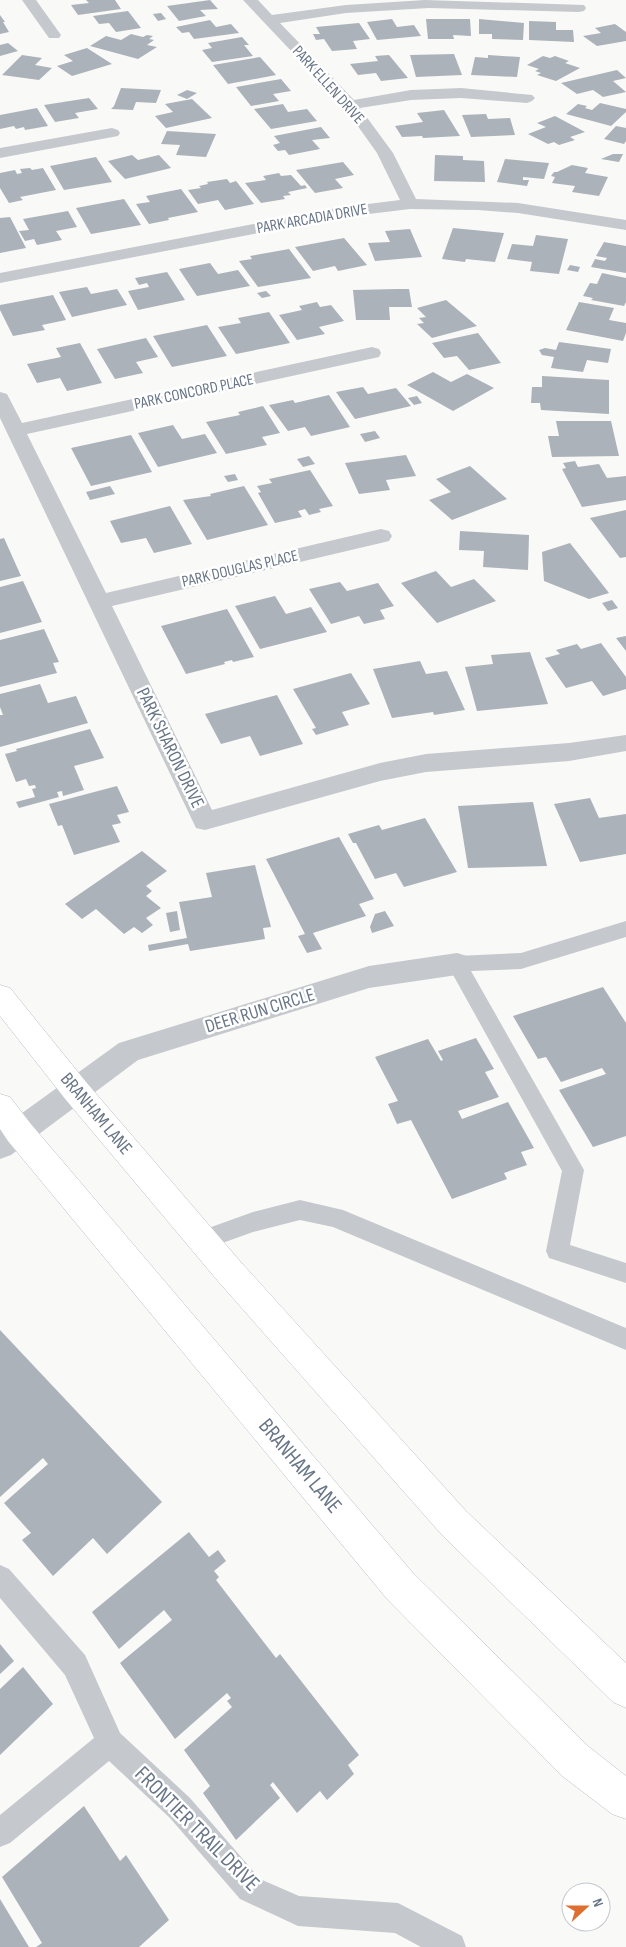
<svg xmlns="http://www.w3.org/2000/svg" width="626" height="1947" font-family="'Sofia Sans Condensed',sans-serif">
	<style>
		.building { fill: #acb2b9 }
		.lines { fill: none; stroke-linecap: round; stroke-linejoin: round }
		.secondary-casing { stroke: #b7bbc1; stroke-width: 1 }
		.service { fill: #c5c8cc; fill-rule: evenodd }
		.minor { fill: #c5c8cc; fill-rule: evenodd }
		.secondary { fill: #fff; fill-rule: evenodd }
		.labels { text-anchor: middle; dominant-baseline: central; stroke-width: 5; stroke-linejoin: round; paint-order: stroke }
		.far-street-label { font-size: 16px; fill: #697687; stroke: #fff }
		.street-label { font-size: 19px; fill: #697687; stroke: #fff }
		.near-street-label { font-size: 22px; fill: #697687; stroke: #fff }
	</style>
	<rect width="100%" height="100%" fill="#f9f9f7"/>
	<path class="building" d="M86,0h29l6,9 -43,6 -7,-10 18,-2z
		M210,0l8,9 -18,1 6,6 -27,5 -12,-15z
		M128,11l13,17 -25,4 -7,-9 -10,1 -6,-8z
		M161,13l5,6 -8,2 -5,-7z
		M0,15l5,7h-2l6,10 -9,2z
		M392,19l5,8 17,-2 7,11 -44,4 -10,-18z
		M426,19h44l1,17 -18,-1 1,4h-26z
		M479,19l45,4 -1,17 -31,-1v-5h-13z
		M210,20l6,7 15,-3 8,9 -45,6 -5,-7 -7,1 -6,-6z
		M529,21l27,1v8h17l1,12 -45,-2z
		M359,23l11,16 -17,2 4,8 -25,2 -8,-12 -8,1 -3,-6h7l-4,-7z
		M615,24l11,8v9l-29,5 -14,-10 18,-3 -6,-5z
		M131,34l12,3 4,-2 6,1 -4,3 5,1 -7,5 10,2 -19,12 -48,-13 16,-10 15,4z
		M242,37l7,8h-5l9,11 -41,6 -10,-12 10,-2 -4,-5z
		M8,43l10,8 -18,5v-11z
		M87,48l25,16 -40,12 -15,-10 16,-5 -9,-6z
		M454,54l8,21 -46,2 -6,-22z
		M22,55l20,3 -7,7 17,3 -13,12 -37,-5z
		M389,55l19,23 -27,3 -5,-8 -18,2 -8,-11 28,-3 -3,-5z
		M488,55l32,2 -3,20 -46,-2 4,-18 13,1z
		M543,56l7,2 5,-2 14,5 -4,2 15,5 -24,13 -19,-6 4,-2 -6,-2 4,-2 -12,-4z
		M260,57l16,18 -48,9 -15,-19z
		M617,70l9,8 -13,3 13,11 -23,5 -10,-7 -16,4 -16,-11z
		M281,79l10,12 -18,3 6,7 -28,5 -15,-19z
		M121,88l40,2 -5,13 -20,-1 -3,8 -22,-1 3,-3z
		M187,90l10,3 -10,6 -10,-4z
		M89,98l9,11 -23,4 4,5 -24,4 -11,-17z
		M192,99l20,19 -46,10 -11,-12 18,-4 -8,-8z
		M600,103l26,6v3l-15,14 -45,-12 12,-10 9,2 -2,2 7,2z
		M283,104l5,8 19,-3 10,12 -46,8 -17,-20z
		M37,108l11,18 -23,4 -1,-3 -8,2 -2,-3 -14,3v-14z
		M444,110l16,26 -37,2 -1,-2 -20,1 -7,-11 28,-4 -6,-9z
		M486,114l2,5 22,-1 5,17 -44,2 -9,-22z
		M555,116l30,16 -15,5 5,3 -16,5 -5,-3 -6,2 -20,-10 18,-7 -9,-4z
		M616,126l10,2v13l-2,3 -20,-5z
		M321,127l9,11 -18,2 8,9 -31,6 -4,-5 -7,1 -5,-6 7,-2 -6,-7z
		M167,131l49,3 -10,23 -30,-2 4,-10 -19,-1z
		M613,154h10l-4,8 -18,-3z
		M132,155l6,5 21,-5 12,13 -46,11 -17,-18z
		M435,155l28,1v4l21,1 1,21 -51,-1z
		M96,157l16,25 -48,8 -14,-24z
		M505,159l44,4 -5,16 -21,-2v3h6l-2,6 -30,-4z
		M343,162l11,13 -19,4 8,9 -28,5 -19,-23z
		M572,165l16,3 -3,5 23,4 -9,19 -27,-4 3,-6 -23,-3 3,-6 -4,-1 3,-4h3z
		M30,168l2,2 11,-2 13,22 -36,7 3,3 -14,3 -9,-15v-15l15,-3 2,4 5,-1 -2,-4z
		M279,173l2,3 10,-1 10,11 4,-1 2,3 -19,4 3,3 -8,1 2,3 -24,4 -16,-20 21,-3 -3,-4z
		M227,179l3,4 6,-2 18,23 -29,6 -7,-10 -20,4 -10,-14 13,-2 -2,-2 9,-2 -1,-2z
		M181,189l17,23 -30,6 1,2 -20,4 -13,-20 14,-2 -4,-6z
		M124,199l17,26 -50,9 -15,-26z
		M68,211l9,16 -21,4 6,9 -25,5 -3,-6 -9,2 -6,-10 10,-1 -6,-11z
		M10,217l16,31 -26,5v-35z
		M453,228l51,5 -9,29 -29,-3 -1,3 -23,-3z
		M410,229l12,28 -47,4 -7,-18 22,-1 -5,-11z
		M536,235l32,4 -9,35 -29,-3 2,-9 -25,-3 5,-15 21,2z
		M344,238l23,27 -29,6 -3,-5 -22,5 -18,-24z
		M604,242l22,4v27l-35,-6 4,-8 10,2 2,-3 -11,-2z
		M289,249l22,29 -53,9 -19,-26 13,-2 -2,-3z
		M210,263l8,11 20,-4 12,16 -53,10 -18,-27z
		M570,265l10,2 -2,5 -11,-2z
		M167,272l18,28 -47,10 -10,-19 21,-4 -2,-4 -8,2 -4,-7z
		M602,273l24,5v24l-2,4 -33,-6 2,-2 -10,-2 7,-13 7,1z
		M87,287l4,7 26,-5 10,16 -55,12 -13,-25z
		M397,289h12l3,18h-23l1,13h-34l-3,-30z
		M266,291l5,5 -9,2 -5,-5z
		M53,295l13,25 -24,5 3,5 -32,6 -13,-26v-5z
		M446,300l31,26 -45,12 -15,-14 7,-1 -5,-5 7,-1 -9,-9z
		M317,302l3,5 11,-2 13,16 -25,6 6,7 -28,6 -18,-25 23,-5 -3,-4z
		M579,302l35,6 -5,12 17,3v10l-3,8 -57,-11z
		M269,312l21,31 -54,11 -18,-27 23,-4 -3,-5z
		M207,325l20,31 -55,11 -19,-31z
		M478,333l23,30 -32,7 -12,-14 -13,2 -12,-15z
		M146,338l12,19 -22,5 7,11 -28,6 -18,-30z
		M559,342l52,7 -3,14 -21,-3 -4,12 -32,-4 3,-11 -12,-2 -3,-5 6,-2 11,2z
		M80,343l22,40 -35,8 -7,-13 -23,5 -10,-19 34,-7 -5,-9z
		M433,372l18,10 16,-8 27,14 -41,23 -46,-26z
		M542,376l67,4v34l-68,-4 -1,-7h-9l1,-16h10z
		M363,387l5,7 28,-6 15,18 -56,13 -19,-27z
		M329,395l21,32 -39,9 -6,-9 -17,4 -19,-26 24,-5 2,3z
		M417,396l5,7 -8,2 -6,-7z
		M263,406l17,27 -18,4 5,8 -41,9 -20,-32 34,-7 -2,-3z
		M556,421h55l8,35 -67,1 -4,-21h11z
		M173,425l9,14 23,-5 12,19 -59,14 -20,-34z
		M375,431l5,7 -15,4 -5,-8z
		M131,435l21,37 -61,14 -20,-38z
		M406,455l10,21 -30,4 4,10 -31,4 -14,-31z
		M309,456l6,8 -12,3 -6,-8z
		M575,461l3,6 21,-3 8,14 19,-2v24l-44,7 -20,-38 4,-1 -3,-5z
		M470,466l37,33 -55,21 -23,-20 22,-8 -15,-13z
		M310,470l23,36 -14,3 2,3 -12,3 -4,-6 -7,2 4,6 -27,6 -17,-30 3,-1 -4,-6 15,-3 -3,-4z
		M235,474l3,6 -10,2 -4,-6z
		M110,486l5,8 -25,6 -4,-8z
		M244,486l24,39 -61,15 -24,-40 28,-4 -1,-2z
		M170,506l22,38 -38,9 -8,-15 -25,5 -11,-22z
		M626,510v47l-6,1 -30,-40z
		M460,531l69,4 -1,35 -45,-3 1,-16 -25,-1z
		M4,538l17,38 -21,5v-42z
		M570,543l39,50 -20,6 -45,-18 -2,-29z
		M436,571l15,16 23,-8 22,22 -59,22 -36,-40z
		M23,581l19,41 -42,11v-46z
		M340,582l7,9 31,-8 16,23 -14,4 5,9 -21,5 -5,-8 -28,8 -22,-35z
		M275,596l11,18 25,-7 16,25 -67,17 -25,-43z
		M612,600l6,8 -10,3 -6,-8z
		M227,609l27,48 -21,5 -1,-2 -8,2 1,2 -39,10 -25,-48z
		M44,629l15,33 -6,1 4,10 -57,14v-47z
		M626,636v15l-10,-13z
		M601,643l25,34v12l-23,7 -11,-15 -26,7 -21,-30 15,-4 -4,-4 21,-6 4,5z
		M530,652l18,52 -71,7 -12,-44 28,-3 -2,-9z
		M420,661l6,13 21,-3 18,39 -31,5 -1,-3 -41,6 -19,-49z
		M351,673l19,31 -28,8 7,13 -33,10 -4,-6 4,-1 -23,-39z
		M40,684l8,19 28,-7 12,27 -88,24v-32h3l-3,-8v-13z
		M277,695l26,49 -43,12 -10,-20 -29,8 -16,-30z
		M90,729l14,29 -30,8 10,24 -21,6 -1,-5 -5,1 2,5 -40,11 -3,-6 19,-5 -3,-8 4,-1 -1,-3 -6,1 -3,-7 -10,3 -11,-28 12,-3 -1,-2z
		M117,786l12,26 -12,3 4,8 -9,2 8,17 -46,13 -12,-30 -4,1 -9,-22z
		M590,798l9,20 27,-4v40l-46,8 -26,-58z
		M533,802l14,64 -79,2 -10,-62z
		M425,818l32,54 -53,15 -8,-14 -21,6 -19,-36h-3l-5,-9 31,-9 3,5z
		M339,837l35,62 -15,5 7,12 -53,17 9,16 -15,4 -9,-17 7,-2 -39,-75z
		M142,851l25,20 -21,15 6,5 -6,5 15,12 -15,10 7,7 -11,8 -8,-6 -10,7 -28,-25 -14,10 -17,-15z
		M255,865l16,62 -8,1 2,11 -75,12 -2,-7 -39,7 -1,-6 39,-7 -8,-36 33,-5 -6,-24z
		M177,911l3,19 -10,2 -4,-19z
		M385,911l9,15 -22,7 -2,-6 5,-13z
		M603,987l23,36v113l-33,11 -34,-57 47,-16 -4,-6 -41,14 -15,-25 -8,2 -25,-43z
		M476,1038l18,31 -9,3 14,25 -41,14 4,8 46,-17 26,46 -13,4 6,13 -23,8 3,6 -55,20 -41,-79 -14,4 -9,-20 10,-3 -23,-44 53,-18 13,22 2,-1 -5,-9z
		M0,1330l162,172 -55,52 -14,-16 -40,38 -31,-36 9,-7 -27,-30 44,-39 -5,-6 -43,39z
		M189,1532l20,25 9,-7 8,11 -12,10 5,6 -3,3 60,78 4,-4 79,101 -11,10 6,9 -27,26 -7,-9 -23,22 -24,-31 -3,3 10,13 -44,42 -33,-47 7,-7 -26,-36 48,-43 -5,-6 4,-3 -4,-5 -52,46 -55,-76 52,-43 -8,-10 -45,39 -27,-37z
		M0,1644l14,17 -14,13z
		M23,1667l30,37 -53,51v-66z
		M84,1806l36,55 6,-6 43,65 -30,27h-103l6,-4 -40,-66z
		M0,1899l29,48h-29z"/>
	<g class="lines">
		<defs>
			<path id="secondary" d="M0,985l10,3 76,94 153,178 227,251 160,152v45l-13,-6 -171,-167 -225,-255 -151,-180 -66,-84z
				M0,1094l10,3 20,26 383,450 176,174 37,29v43l-14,-5 -51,-39 -174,-176 -379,-458 -8,-12z"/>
		</defs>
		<use href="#secondary" class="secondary-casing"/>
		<path class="service" d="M626,921v16l-105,32 -50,2 113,199 -14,75 56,18v20l-77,-25 -3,-7 16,-80 -115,-207 3,-6 7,-2 64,-3z
			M300,1200l43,10 283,118v22l-293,-123 -33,-7 -47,12 -50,18 -8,-3 -3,-7 3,-7 8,-3 50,-18z
			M0,1565l9,4 76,86 35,78 70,65 70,81 39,17 99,7 64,33 4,11h-45l-26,-14 -97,-7 -58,-27 -70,-81 -61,-57 -99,82 -10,4v-32l94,-77 -29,-63 -65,-77z"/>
		<path class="minor" d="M22,0h14l25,35 -2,3h-10z
			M243,0h15l14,15 74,-10 79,-5 159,5 2,3 -2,3 -5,1 -150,-4 -83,5 -66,10 74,77 57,-10 50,-2 71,7 3,3 -3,3 -5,2 -66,-5 -50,2 -51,8 33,45 23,46 102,4 108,17v10l-108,-17 -40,-3 -68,-1 -74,9 -336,65v-10l336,-65 64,-8 -23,-47 -32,-45z
			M112,128l6,2 2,3 -2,3 -118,22v-10z
			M372,347l7,2 2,4 -2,4 -352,77 79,159 275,-64 8,2 3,5 -3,5 -8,2 -269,63 100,204 168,-47 46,-9 143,-11 57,-8v16l-57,10 -143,11 -46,9 -175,49 -9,-2 -196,-410v-26l7,2 15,29z
			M457,953l10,3 4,8 -4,8 -10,3 -88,13 -231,72 -127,95 -11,4v-30l119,-86 250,-77z"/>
		<use href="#secondary" class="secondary"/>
	</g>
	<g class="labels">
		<g class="far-street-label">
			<text transform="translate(328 85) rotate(48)">PARK ELLEN DRIVE</text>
			<text transform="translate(312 219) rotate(-10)">PARK ARCADIA DRIVE</text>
			<text transform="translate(194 392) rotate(-12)">PARK CONCORD PLACE</text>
			<text transform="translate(240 569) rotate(-13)">PARK DOUGLAS PLACE</text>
		</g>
		<g class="street-label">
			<text transform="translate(170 748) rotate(64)">PARK SHARON DRIVE</text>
			<text transform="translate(260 1011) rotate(-17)">DEER RUN CIRCLE</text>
			<text transform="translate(96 1114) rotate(50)">BRANHAM LANE</text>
		</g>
		<g class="near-street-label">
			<text transform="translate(300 1466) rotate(50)">BRANHAM LANE</text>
			<text transform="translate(197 1829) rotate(45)">FRONTIER TRAIL DRIVE</text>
		</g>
	</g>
	<g transform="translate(586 1907) rotate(69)"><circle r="24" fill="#ffffff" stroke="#c3c8cf"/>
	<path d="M0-4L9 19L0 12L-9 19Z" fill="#df6f31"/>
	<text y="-8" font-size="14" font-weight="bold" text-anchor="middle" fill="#697687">N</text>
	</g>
</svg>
